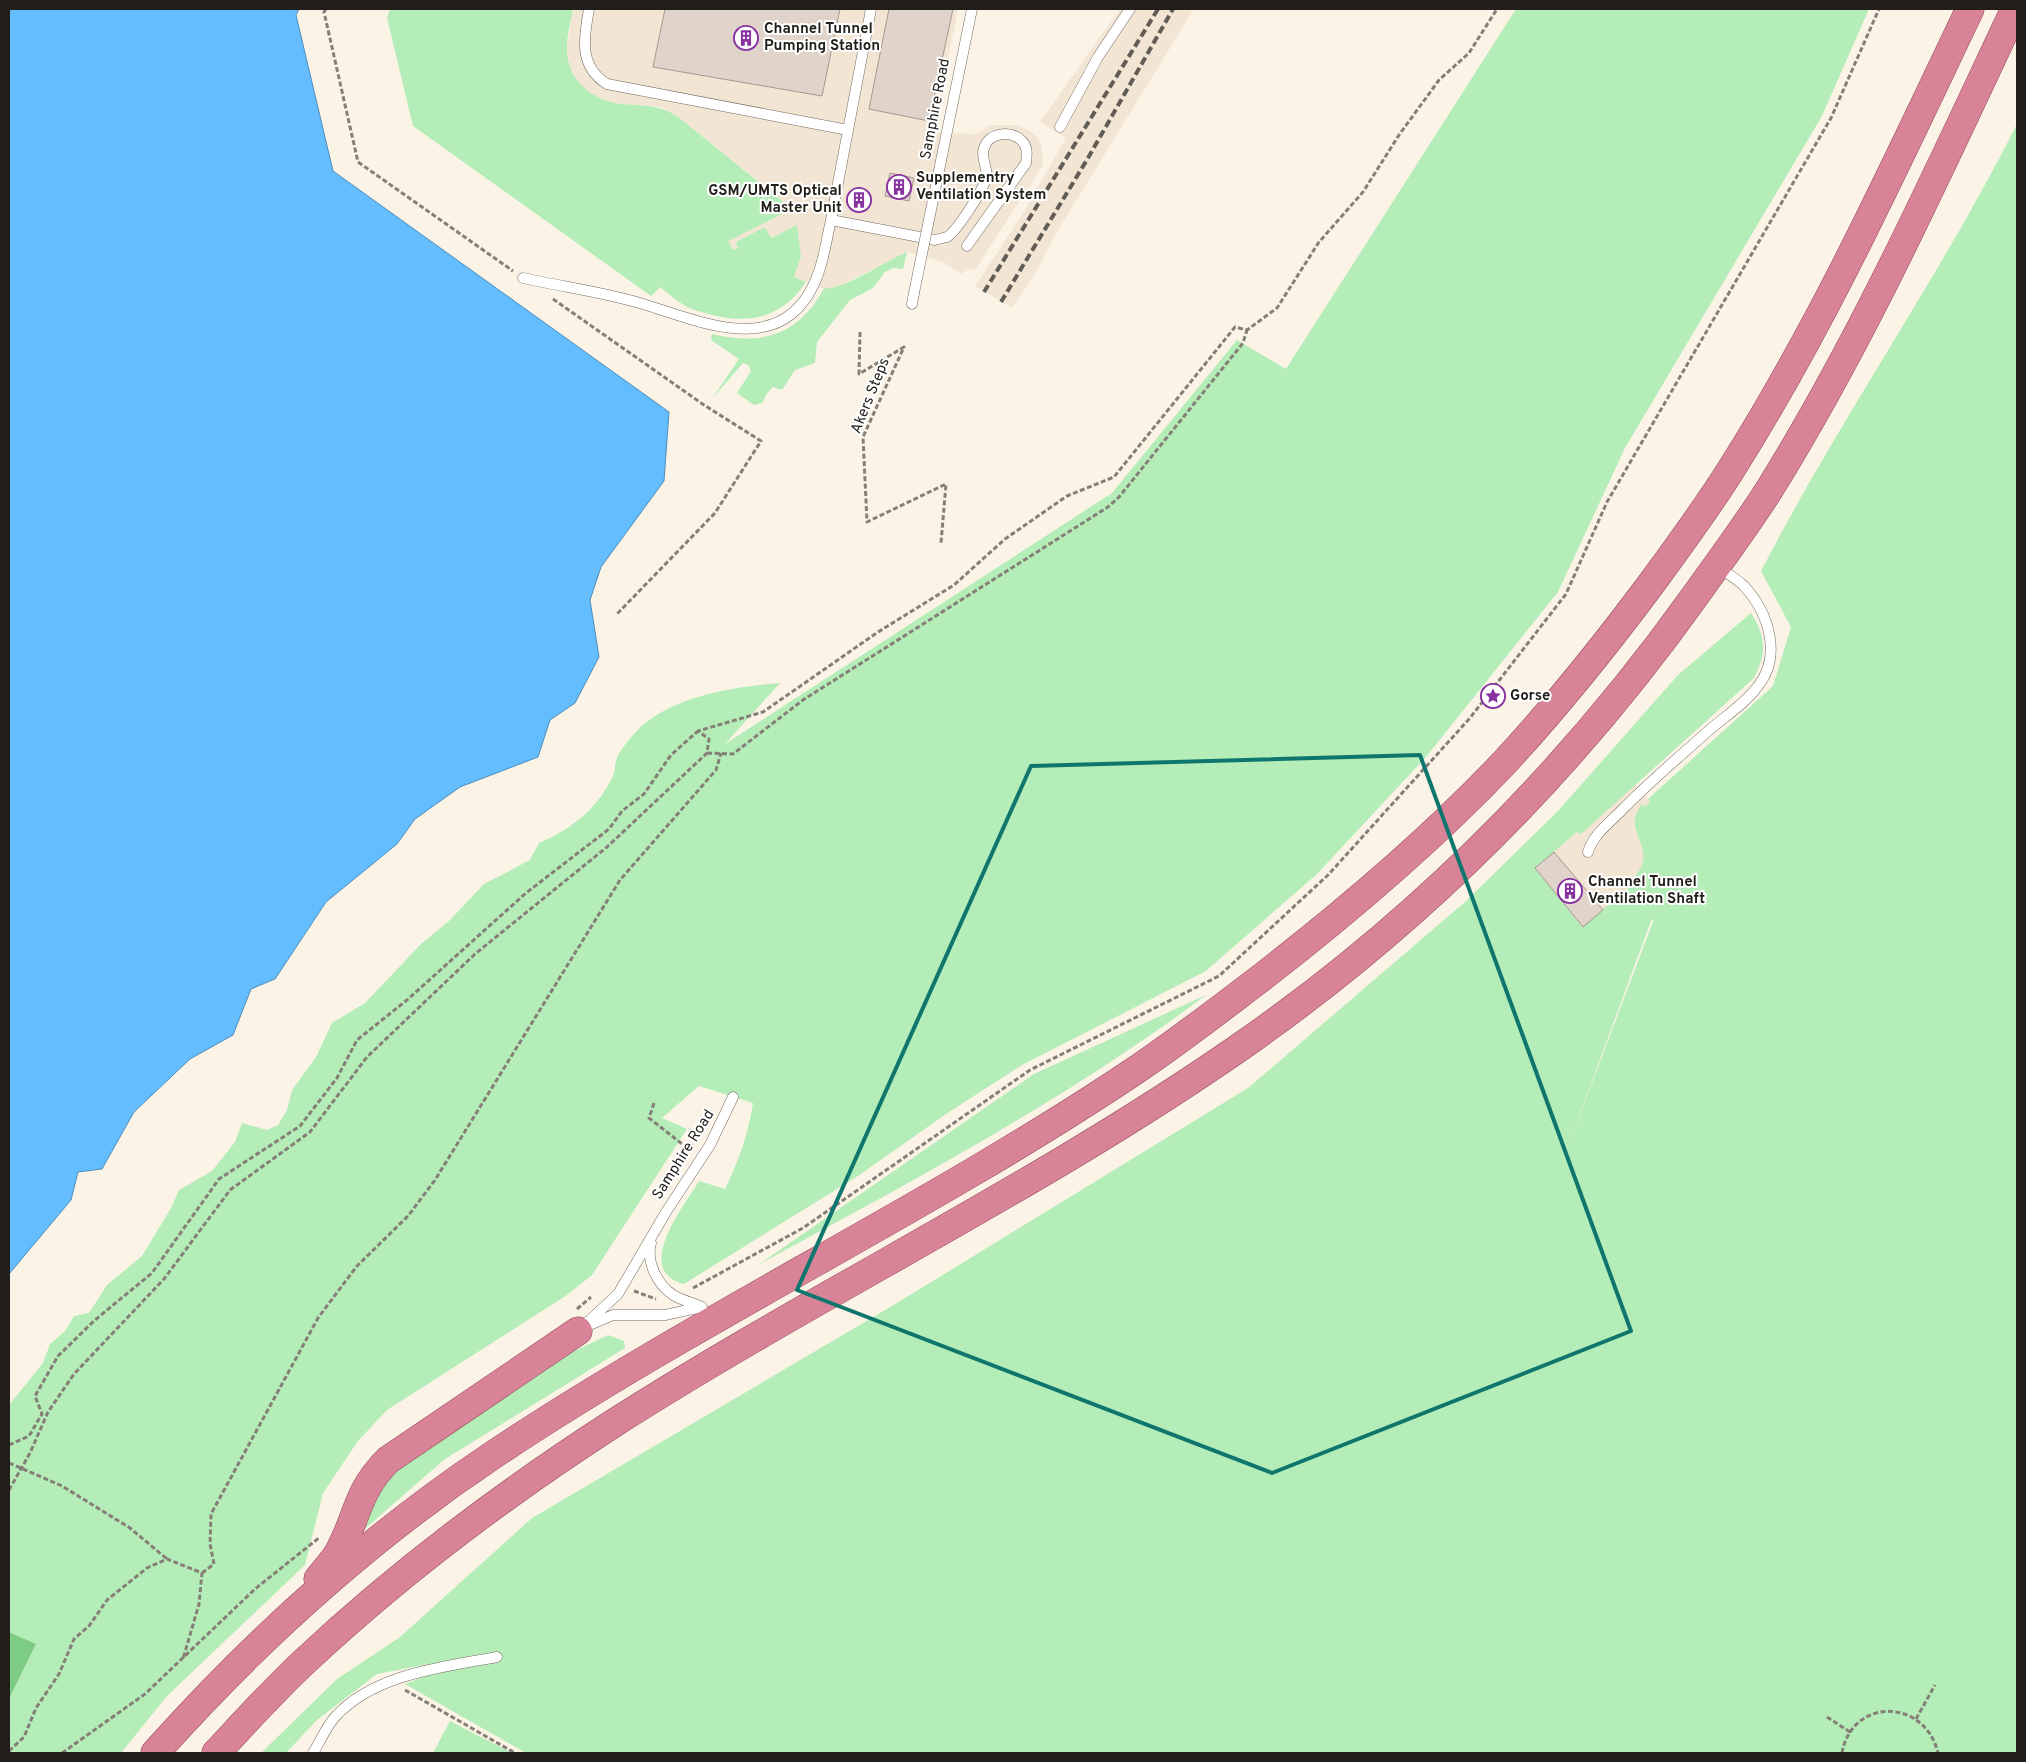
<svg xmlns="http://www.w3.org/2000/svg" width="2026" height="1762" font-family="Overpass,sans-serif">
	<style>
		.built { fill: #f3e5d3 }
		.green { fill: #b4edb7; fill-rule: evenodd }
		.forest { fill: #7dcc84 }
		.water { fill: #63bdfe; stroke: #4f8db9 }
		.building { fill: #e0d3ca; stroke: #a49990 }
		.lines { fill: none; stroke-linecap: round; stroke-linejoin: round }
		.service-casing { stroke: #70685e; stroke-width: 11 }
		.trunk-casing { stroke: #924c5b; stroke-width: 29 }
		.path { stroke: #857f77; stroke-width: 3; stroke-dasharray: 5 2.5; stroke-linecap: butt }
		.service { stroke: #fff; stroke-width: 10 }
		.trunk { stroke: #d88398; stroke-width: 28 }
		.rail { stroke: #615d56; stroke-width: 4; stroke-dasharray: 8 4; stroke-linecap: butt }
		.service-bridge-casing { stroke: #70685e; stroke-width: 11; stroke-linecap: butt }
		.service-bridge { stroke: #fff; stroke-width: 10 }
		.marked { fill: none; stroke: #0f766e; stroke-width: 4; stroke-linejoin: round }
		.labels { text-anchor: middle; dominant-baseline: central; stroke-width: 4; stroke-linejoin: round; paint-order: stroke }
		.poi-label { font-size: 15px; font-weight: bold; fill: #211e19; stroke: #fff; text-anchor: start }
		.street-label { font-size: 15px; fill: #211e19; stroke: #fff }
	</style>
	<rect width="100%" height="100%" fill="#fcf3e7"/>
	<path class="built" d="M573,9h385l-25,123 42,2 16,-9h26l13,6 7,6 5,9 1,19 -68,105 -8,-2 -6,6 -18,-12 -36,-10 -70,35 -9,3 -14,-5 -20,-8 7,-20 -4,-32 -27,13 -5,-10 -29,14 2,6 -5,2 -5,-9 64,-32 -25,-21 -90,-72 -15,-9 -42,-3 -22,-5 -17,-13 -12,-20 -2,-19z
		M1120,9h74l-139,226 -17,34 -26,39 -37,-22 45,-68 46,-80 -26,-16z
		M1628,776l20,23 8,19 7,40 -72,80 -113,8 89,-122z"/>
	<path class="green" d="M390,9h183c-2,12 -6,25 -6,38 -1,32 24,54 55,57 22,2 35,0 55,12l115,93 -64,32 5,9 5,-2 -2,-6 29,-15 6,11 26,-13 4,32 -7,20 12,5c-29,43 -68,43 -114,27 -11,-4 -23,-15 -32,-22l-9,9 -238,-170 -26,-108z
		M1516,9h353l-47,107 -197,332 -67,144 -132,165 -109,117 -111,97 -184,94 -76,49 -88,62 -174,108c-52,-13 0,-78 15,-103l26,8c14,-29 23,-54 28,-86l-54,-17 -37,32 25,11 -95,146 -25,20 -180,115 -29,31 -35,52 -18,72 -138,131 -46,57h-112v-54l27,-55 -27,-12v-227l34,-42 7,-19 15,-13 9,-15 15,-3 18,-28 35,-29 29,-48 8,-18 33,-19 23,-29 7,-19 25,7 11,-5 9,-15 5,-20 24,-33 16,-34 33,-20 56,-59 29,-24 34,-36 46,-24 9,-17c33,-14 58,-34 74,-67 2,-5 2,-10 3,-15 2,-8 11,-19 17,-26 32,-38 99,-48 147,-52l-55,61 387,-251 125,-153 49,29z
		M2017,124v1629h-1491l-121,-69 77,-30 -105,20 -60,46 -31,33h-25l76,-74 63,-42 132,-119 360,-212 356,-218 218,-187 91,-89 121,-137 73,-62c15,23 16,41 3,65l-173,156 -4,-2 -42,36 47,59 49,-41 -2,-3c37,-36 -11,-47 13,-79l2,3 6,-4 -2,-4 125,-113 18,-59 -30,-56c79,-153 179,-294 256,-447zM1654,919l-87,230 84,-228z
		M907,252l-4,17 -10,-1 -8,4 -12,16 -23,12 -33,42 -2,21 -20,7 -13,20 -9,-3 -5,5 -6,11 -8,2 -17,-12 14,-22 -3,-6 -5,-2 -31,36 27,-40 -28,-19 1,-6c50,12 87,1 112,-46 14,5 67,-30 83,-36z
		M1206,995c-140,105 -295,187 -448,270l276,-191z
		M608,1335l16,6 1,7 -180,111 -85,74 -1,-16 37,-47 170,-115z
		M450,1721l62,32h-79z"/>
	<path class="forest" d="M9,1632l27,12 -27,55z"/>
	<path class="water" d="M9,9h290l-3,6 37,156 336,241 -5,69 -63,86 -11,33 9,57 -24,46 -25,17 -12,37 -78,30 -45,32 -18,25 -71,58 -51,77 -24,10 -18,46 -43,24 -56,53 -32,57 -24,3 -7,28 -62,74z"/>
	<path class="building" d="M665,9h175l-18,87 -169,-29z
		M889,9h64l-24,112 -60,-12z
		M890,173l24,5 -5,23 -24,-5z
		M1554,852l49,58 -20,17 -48,-59z"/>
	<g class="lines">
		<defs>
			<path id="service" d="M589,9c-5,28 -11,57 18,75l241,46
				M1060,127l38,-70 32,-48
				M831,220l40,-211
				M523,278c40,9 81,14 120,26 56,17 135,54 170,-18 10,-20 13,-44 18,-66l104,20 12,-3c11,-7 35,-46 39,-58 3,-11 -6,-20 -2,-31 5,-16 27,-18 38,-7 6,6 5,14 4,22l-59,83
				M912,304l2,-11
				M1588,852c5,-17 20,-28 33,-41 27,-28 57,-53 86,-79 17,-15 38,-28 51,-46 24,-30 11,-73 -14,-100 -8,-8 -18,-13 -27,-19
				M651,1243c-5,19 6,41 22,52 8,5 20,8 29,12
				M592,1324l21,-9h52l37,-8
				M578,1331l40,-37 48,-82 44,-67 23,-48
				M313,1753c7,-11 13,-26 22,-36 39,-43 108,-50 162,-60"/>
			<path id="trunk" d="M318,1579c6,-8 14,-16 19,-24 21,-36 18,-62 51,-95l190,-129
				M155,1753c99,-111 214,-215 338,-298 208,-139 436,-246 643,-385 43,-29 84,-61 125,-92 85,-66 168,-136 242,-214 53,-57 101,-117 148,-180 28,-38 56,-76 81,-116 92,-146 164,-304 238,-459
				M216,1753c29,-31 58,-63 89,-92 94,-88 198,-166 306,-236 206,-132 428,-238 629,-378 177,-123 330,-276 455,-451 25,-35 51,-70 74,-106 95,-153 169,-318 246,-481"/>
		</defs>
		<use href="#service" class="service-casing"/>
		<use href="#trunk" class="trunk-casing"/>
		<path class="path" d="M326,9l-2,3 34,150 155,109
			M553,299l151,106 57,36 -46,72 -99,102
			M860,332l-1,42 45,-27 -41,90 4,85 79,-38 -5,59
			M707,753l26,1 70,-54 305,-193 11,-10 124,-154 4,-13
			M654,1103l-5,15 42,33
			M693,1288l110,-60 227,-158 189,-94 109,-101 142,-157 96,-124 41,-92 224,-384 48,-109
			M634,1291l22,8
			M577,1309l14,-12
			M9,1445l20,-9 13,-22 -7,-18 23,-40 37,-36 57,-47 67,-94 81,-53 37,-48 20,-38 50,-40 119,-107 83,-64 13,-18 22,-17 27,-39 27,-24
			M9,1463l53,23 68,42 37,31
			M9,1490l21,-37 18,-41 26,-38 90,-95 66,-89 80,-58 57,-75 108,-103 132,-107 100,-94 2,-14 -11,-8 65,-19 115,-80 76,-47 51,-46 62,-43 47,-19 121,-150 12,3 30,-22 42,-66 44,-50 36,-57 40,-55 30,-27 28,-44
			M202,1573l12,-9 -4,-20 1,-30 107,-196 39,-52 51,-50 27,-36 185,-300 96,-110 5,-17
			M405,1690l110,63
			M1827,1717l23,15
			M1916,1719l19,-34
			M9,1751l15,-14 12,-29 23,-34 15,-35 15,-13 18,-26 40,-32 20,-9 35,14 -3,31 -16,55
			M62,1753l83,-59 110,-105 65,-52
			M1842,1753c10,-56 83,-55 96,0"/>
		<use href="#service" class="service"/>
		<use href="#trunk" class="trunk"/>
		<path class="rail" d="M984,292l174,-283
			M1001,302l87,-144 85,-149"/>
		<defs>
			<path id="service-bridge" d="M914,293l58,-284"/>
		</defs>
		<use href="#service-bridge" class="service-bridge-casing"/>
		<use href="#service-bridge" class="service-bridge"/>
	</g>
	<path class="marked" d="M1420,755l211,576 -359,142 -475,-183 234,-524z"/>
	<defs>
		<symbol id="building-ring" viewBox="-11 -11 22 22"><circle r="9.5" fill="#fff" stroke="#8832a0" stroke-width="1.5"/><path d="M-4-6H4V6H1V3H-1V6H-4ZM-2.5-4.3h1.7v1.8h-1.7ZM.8-4.3h1.7v1.8H.8ZM-2.5-1h1.7V.8h-1.7ZM.8-1h1.7V.8H.8Z" fill="#8832a0"/></symbol>
		<symbol id="sight-ring" viewBox="-11 -11 22 22"><circle r="9.5" fill="#fff" stroke="#8832a0" stroke-width="1.5"/><path d="M0-6L1.8-2.2L6-1.7L2.9 1.2L3.7 5.4L0 3.3L-3.7 5.4L-2.9 1.2L-6-1.7L-1.8-2.2Z" fill="#8832a0"/></symbol>
	</defs>
	<g fill-rule="evenodd">
		<use href="#building-ring" x="732" y="24" width="28" height="28"/>
		<use href="#building-ring" x="885" y="173" width="28" height="28"/>
		<use href="#building-ring" x="845" y="186" width="28" height="28"/>
		<use href="#sight-ring" x="1479" y="682" width="28" height="28"/>
		<use href="#building-ring" x="1556" y="877" width="28" height="28"/>
	</g>
	<g class="labels">
		<g class="poi-label">
			<text x="764" y="29">Channel Tunnel<tspan x="764" dy="17">Pumping Station</tspan></text>
			<text x="916" y="178">Supplementry<tspan x="916" dy="17">Ventilation System</tspan></text>
			<text x="842" y="191" text-anchor="end">GSM/UMTS Optical<tspan x="842" dy="17">Master Unit</tspan></text>
			<text x="1510" y="696">Gorse</text>
			<text x="1588" y="882">Channel Tunnel<tspan x="1588" dy="17">Ventilation Shaft</tspan></text>
		</g>
		<g class="street-label">
			<text transform="translate(936 109) rotate(-79)">Samphire Road</text>
			<text transform="translate(871 396) rotate(-68)">Akers Steps</text>
			<text transform="translate(684 1155) rotate(-58)">Samphire Road</text>
		</g>
	</g>
	<rect width="2026" height="1762" fill="none" stroke="#211e19" stroke-width="20"/>
</svg>
